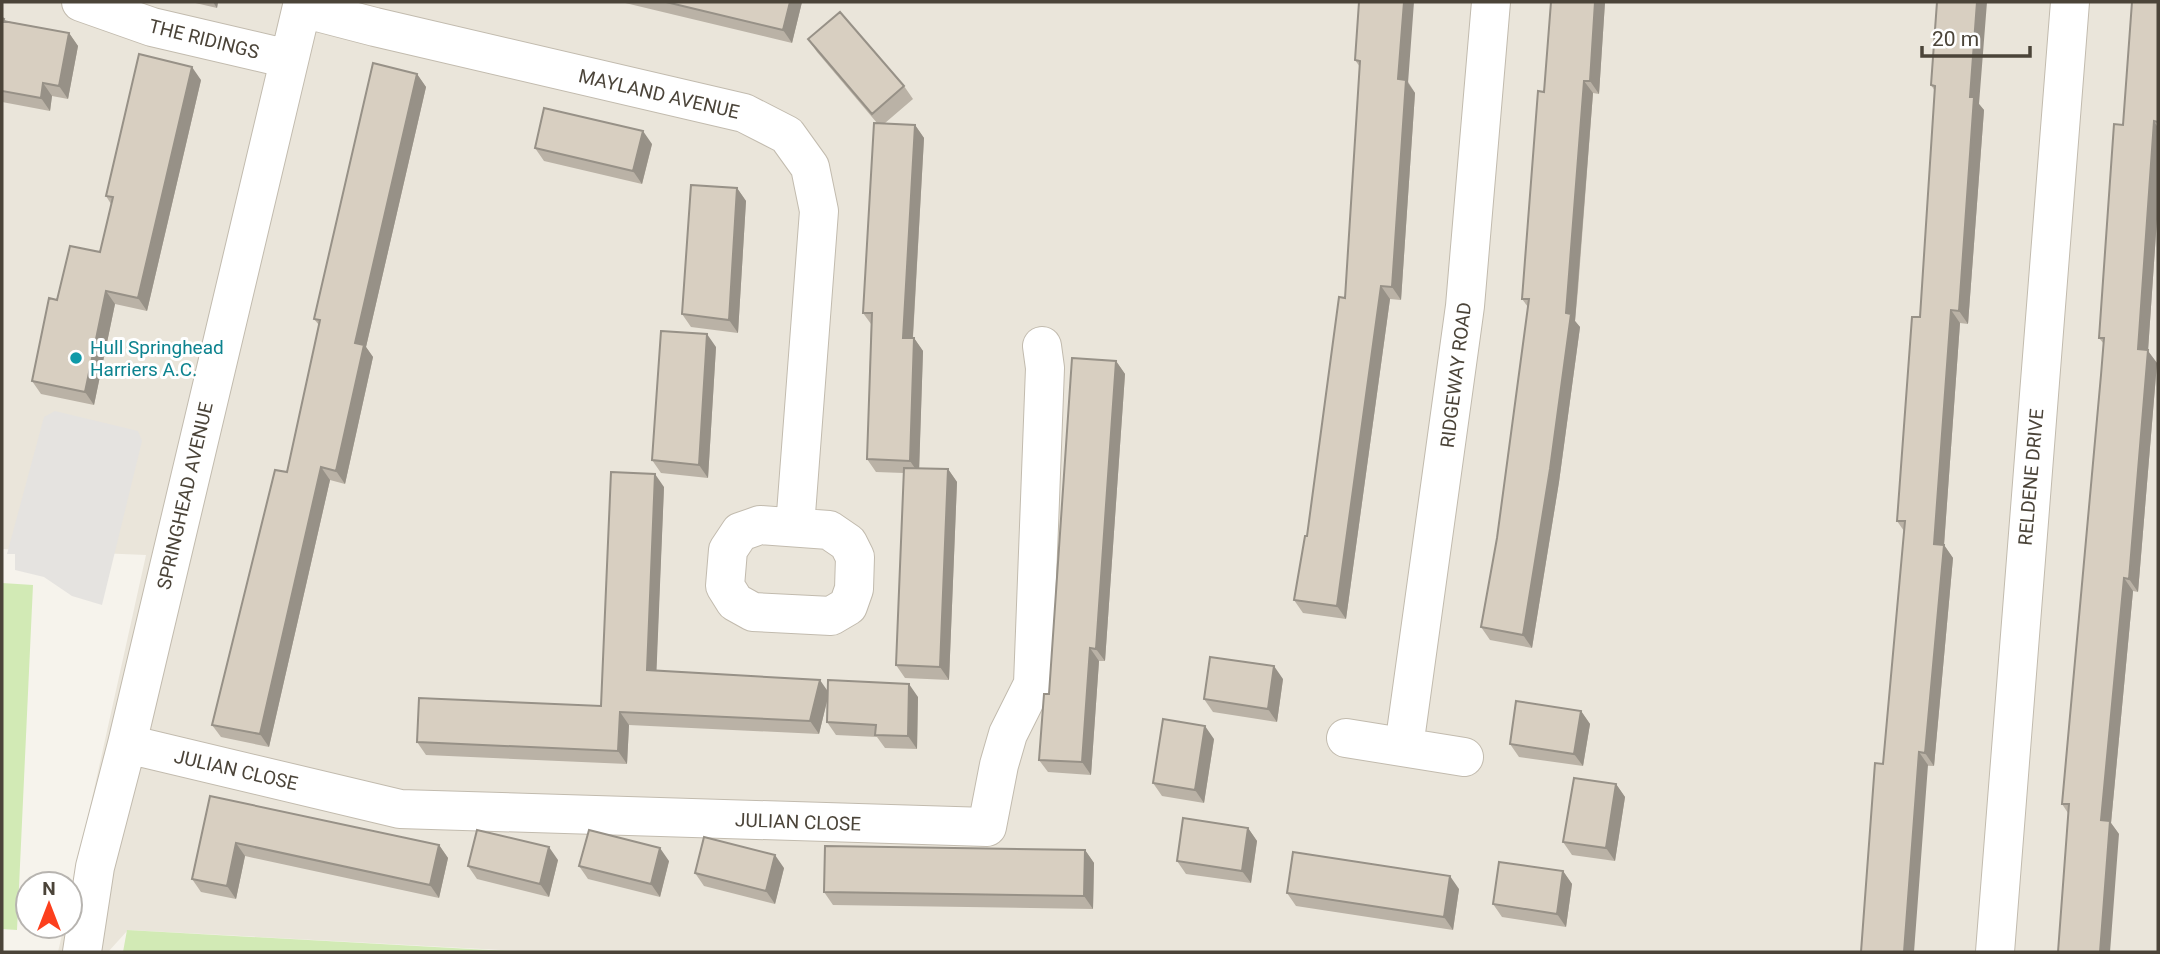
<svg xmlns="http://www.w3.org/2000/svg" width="2160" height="954" font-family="Roboto,sans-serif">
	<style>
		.residential { fill: #eae5da }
		.green { fill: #d2eab5 }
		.parking { fill: #e5e3e0 }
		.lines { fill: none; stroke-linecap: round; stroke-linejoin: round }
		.street-casing { stroke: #c2bbae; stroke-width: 40 }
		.street { stroke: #fff; stroke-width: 38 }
		.wall { fill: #bab2a6 }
		.shaded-wall { fill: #979187 }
		.building { fill: #d8cfc1; stroke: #979187; stroke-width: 2 }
		.culture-dot { fill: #0f9aa8; stroke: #fff; stroke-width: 2.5 }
		.labels { text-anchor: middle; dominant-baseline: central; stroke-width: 6; stroke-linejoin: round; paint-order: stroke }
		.street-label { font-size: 19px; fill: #4b4439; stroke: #fff }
		.culture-label { font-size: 19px; fill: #0d838f; stroke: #fff; text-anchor: start }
	</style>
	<rect width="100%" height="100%" fill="#f6f3ec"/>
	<path class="residential" d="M2,2h2156v950h-1620l-410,-22 -20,22h-50l6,-26h6v-28l76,-343 -144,-6z"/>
	<path class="green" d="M2,583l31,2 -16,345 -15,-1z
		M127,930l362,20 49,2h-415z"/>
	<path class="parking" d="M55,411l83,20 4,10 -40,164 -30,-9 -28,-19 -29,-7v-16h-8l37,-137z"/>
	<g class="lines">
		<defs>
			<path id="street" d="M81,2l71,25 137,32
				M302,8l73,19 369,86 43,22 23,32 9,44 -24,316
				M760,525l69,5 19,13 7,14 -1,32 -6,17 -17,10 -78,-4 -18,-10 -10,-16 3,-36 12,-18z
				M1346,738l118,19
				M127,744l273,65 587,18 12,-62 9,-31 25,-50 12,-316 -3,-22
				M1404,747l61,-441 26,-304
				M82,952l13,-85 32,-123 176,-742
				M1995,952l75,-950"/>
		</defs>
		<use href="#street" class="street-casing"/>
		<use href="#street" class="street"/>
	</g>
	<path class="wall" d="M191,2h27l-1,6z
		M621,2h181l-10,41z
		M1359,2l56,91 -14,207 -11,-1 -44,320 -43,-6 -9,-13 13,-64 38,-238 15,-231 -5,-7z
		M1551,2h54l-6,92 -6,-1 -15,197 -3,31 5,6 -21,155 -27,166 -42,-8 -9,-13 16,-89 31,-231 -6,-8 22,-207z
		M1937,2l42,102 5,6 -16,214 -8,-1 -16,222 9,13 -19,208 -51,-2 21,-233 -7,-10 23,-204 15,-226 -4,-6z
		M2158,2v202l-10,147 9,12 -19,229 -5,-1 -22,232 8,11 -51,-21 -6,-9 42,-460 -5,-6 24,-213z
		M2,18l2,1 2,2 63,12 9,13 -10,53 -16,-3 -2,15 -48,-9z
		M808,39l96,47 9,13 -28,24 30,2 9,13 -11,200h1l9,13 -4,117 29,1 9,13 -8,198 -44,-2 -9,-13 8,-192 -28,-1 -9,-13 4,-135 -8,-11 14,-190 -60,-71z
		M417,74l9,13 -60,260 7,10 -28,127 -15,-4 -61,267 -48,-10 -9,-12 75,-253 32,-147 -5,-6z
		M201,80l-54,231 -32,-7 -21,101 -53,-11 -9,-13 25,-81 43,-48 11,-48 -5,-8z
		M652,144l-10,40 -98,-23 -9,-13z
		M737,188l9,13 -8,132 -47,-6 -9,-13z
		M716,347l-8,131 -47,-5 -9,-13z
		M1116,361l9,13 -20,287h-6l-8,114 -43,-3 -9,-12 10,-66z
		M664,487l-8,184 172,19 90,7 -1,52 -32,-1 -8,-11 -41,-2 -9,-13v-21l-8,33 -190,-9 -2,39 -201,-9 -9,-13 184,-36z
		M1283,679l-6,43 -64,-10 -9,-13z
		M1581,711l9,13 -7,42 -64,-9 -9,-13z
		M1214,739l-10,64 -42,-7 -9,-13z
		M1616,784l9,13 -10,64 -43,-6 -9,-13z
		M210,796l229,49 9,13 -9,40 -194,-42 -9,43 -35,-7 -9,-13z
		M1248,828l9,13 -6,42 -65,-9 -9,-13z
		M1085,850l9,13 -1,46 -260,-4 -9,-13z
		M558,860l-9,37 -72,-18 -9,-13z
		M669,861l-9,36 -72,-18 -9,-13z
		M784,868l-9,36 -71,-18 -9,-13z
		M1563,871l9,13 -6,43 -64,-10 -9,-13z
		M1459,889l-6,41 -157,-24 -9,-13z"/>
	<path class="shaded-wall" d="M213,2h5l-1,6z
		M790,2h12l-10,41 -9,-13z
		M1404,2h10l-6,81 7,10 -14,207 -9,-13 6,-208z
		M1595,2h10l-6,92 -9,-13z
		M1977,2h10l-8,102 5,6 -16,214 -9,-13 11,-214z
		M69,33l9,13 -10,53 -9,-13z
		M192,67l9,13 -54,231 -9,-13z
		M417,74l9,13 -60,260 7,10 -28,127 -9,-13 19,-128z
		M1584,81l9,12 -18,228 5,6 -21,155 -27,166 -9,-13z
		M43,83l9,13 -2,15 -9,-13z
		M2154,121l4,7v76l-10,147 9,12 -19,229 -9,-13 9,-230z
		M915,125l9,13 -12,213 -9,-13z
		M643,131l9,13 -10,40 -9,-13z
		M737,188l9,13 -8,132 -9,-13z
		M1381,286l9,13 -44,320 -9,-13z
		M106,291l9,13 -21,101 -9,-13z
		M1951,310l9,13 -16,222 9,13 -19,208 -9,-13 9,-209z
		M707,334l9,13 -8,131 -9,-13z
		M914,338l9,13 -4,123 -9,-13z
		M1116,361l9,13 -20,287 -9,-12z
		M321,467l9,13 -61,267 -9,-13z
		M948,469l9,13 -8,198 -9,-13z
		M655,474l9,13 -8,196 -9,-13z
		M2124,578l9,13 -22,232 8,11 -9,118h-10l1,-132z
		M1090,648l9,13 -8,114 -9,-13z
		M1274,666l9,13 -6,43 -9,-13z
		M820,680l9,13 -10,41 -9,-13z
		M909,684l9,13 -1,52 -9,-13z
		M1581,711l9,13 -7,42 -9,-12z
		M620,712l9,13 -2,39 -9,-13z
		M1205,726l9,13 -10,64 -9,-13z
		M1919,752l9,13 -14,187h-10z
		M1616,784l9,13 -10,64 -9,-13z
		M1248,828l9,13 -6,42 -9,-12z
		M236,843l9,13 -9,43 -9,-13z
		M439,845l9,13 -9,40 -9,-13z
		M549,847l9,13 -9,37 -9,-13z
		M660,848l9,13 -9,36 -9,-13z
		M1085,850l9,13 -1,46 -9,-13z
		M775,855l9,13 -9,36 -9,-13z
		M1563,871l9,13 -6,43 -9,-13z
		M1450,876l9,13 -6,41 -9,-13z"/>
	<path class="building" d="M666,2h124l-7,28z
		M1359,2h45l-6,77 8,1 -14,207 -11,-1 -44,320 -43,-6 11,-64h2l32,-239 6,1 15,-237 -5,-1z
		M1551,2h44l-5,79h-6l-18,232 5,1 -21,155 -27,166 -42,-8 16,-89 32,-239h-7l16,-208 6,1z
		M1937,2h40l-7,95h4l-15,214 -8,-1 -17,234 10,1 -19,208 -6,-1 -15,200h-43l14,-189 8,1 22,-243h-8l15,-204h8l15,-231 -4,-1z
		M2132,2h26v120l-4,-1 -16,228 10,1 -19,229 -5,-1 -23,242 9,1 -10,131h-42l11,-148h-7l39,-429 3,-37h-5l15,-214 9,1z
		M840,12l64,74 -32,28 -64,-75z
		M2,18l2,1 -1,2 66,12 -10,53 -16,-3 -2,15 -39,-7z
		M139,54l53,13 -54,231 -32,-7 -21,101 -53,-11 17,-83 8,2 13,-54 30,6 13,-55 -7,-1z
		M373,63l44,11 -62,269 9,2 -28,126 -15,-4 -61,267 -48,-9 63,-255 12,2 33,-152 -6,-1z
		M544,108l99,23 -10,40 -98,-23z
		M874,123l41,2 -12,213h11l-4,123 -43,-2 5,-146h-9z
		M691,185l46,3 -8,132 -47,-6z
		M661,331l46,3 -8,131 -47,-5z
		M1072,358l44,3 -20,288 -6,-1 -8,114 -43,-2 5,-66h5z
		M904,468l44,1 -8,198 -44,-2z
		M611,472l44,2 -8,196 173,10 -10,41 -190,-9 -2,39 -201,-9 2,-44 182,8z
		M1210,657l64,9 -6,43 -64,-10z
		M828,680l81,4 -1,52 -33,-1 1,-10 -49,-3z
		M1516,701l65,10 -7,43 -64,-10z
		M1163,719l42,7 -10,64 -42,-7z
		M1574,778l42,6 -10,64 -43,-6z
		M210,796l229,49 -9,40 -194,-42 -9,43 -35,-7z
		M1183,818l65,10 -6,43 -65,-10z
		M477,830l72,17 -9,37 -72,-18z
		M589,830l71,18 -9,36 -72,-18z
		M704,837l71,18 -9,36 -71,-18z
		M825,846l260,4 -1,46 -260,-4z
		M1293,852l157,24 -6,41 -157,-24z
		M1499,862l64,9 -6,43 -64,-10z"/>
	<circle class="culture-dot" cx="76" cy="358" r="7"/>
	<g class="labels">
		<g class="street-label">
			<text transform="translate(204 39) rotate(14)">THE RIDINGS</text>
			<text transform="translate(659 94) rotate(13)">MAYLAND AVENUE</text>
			<text transform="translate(1456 375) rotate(-83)">RIDGEWAY ROAD</text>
			<text transform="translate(2031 477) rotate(-85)">RELDENE DRIVE</text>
			<text transform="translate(185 496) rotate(-77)">SPRINGHEAD AVENUE</text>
			<text transform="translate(236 770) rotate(13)">JULIAN CLOSE</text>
			<text transform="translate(798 822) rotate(2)">JULIAN CLOSE</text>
		</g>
		<g class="culture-label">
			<text x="90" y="347">Hull Springhead<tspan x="90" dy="22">Harriers A.C.</tspan></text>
		</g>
	</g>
	<rect width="2160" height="954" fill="none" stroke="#4b4439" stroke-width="7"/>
	<g transform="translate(49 905)"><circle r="33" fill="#ffffff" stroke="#b7b4b0" stroke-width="2"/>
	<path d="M0-5L12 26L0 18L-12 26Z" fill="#fc3f1d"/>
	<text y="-10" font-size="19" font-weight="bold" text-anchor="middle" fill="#4b4439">N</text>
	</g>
	<path d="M1922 46v10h108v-10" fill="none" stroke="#4b4439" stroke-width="3.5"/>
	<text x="1932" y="46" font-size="21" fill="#4b4439" stroke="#ffffff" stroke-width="5" paint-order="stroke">20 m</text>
</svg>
